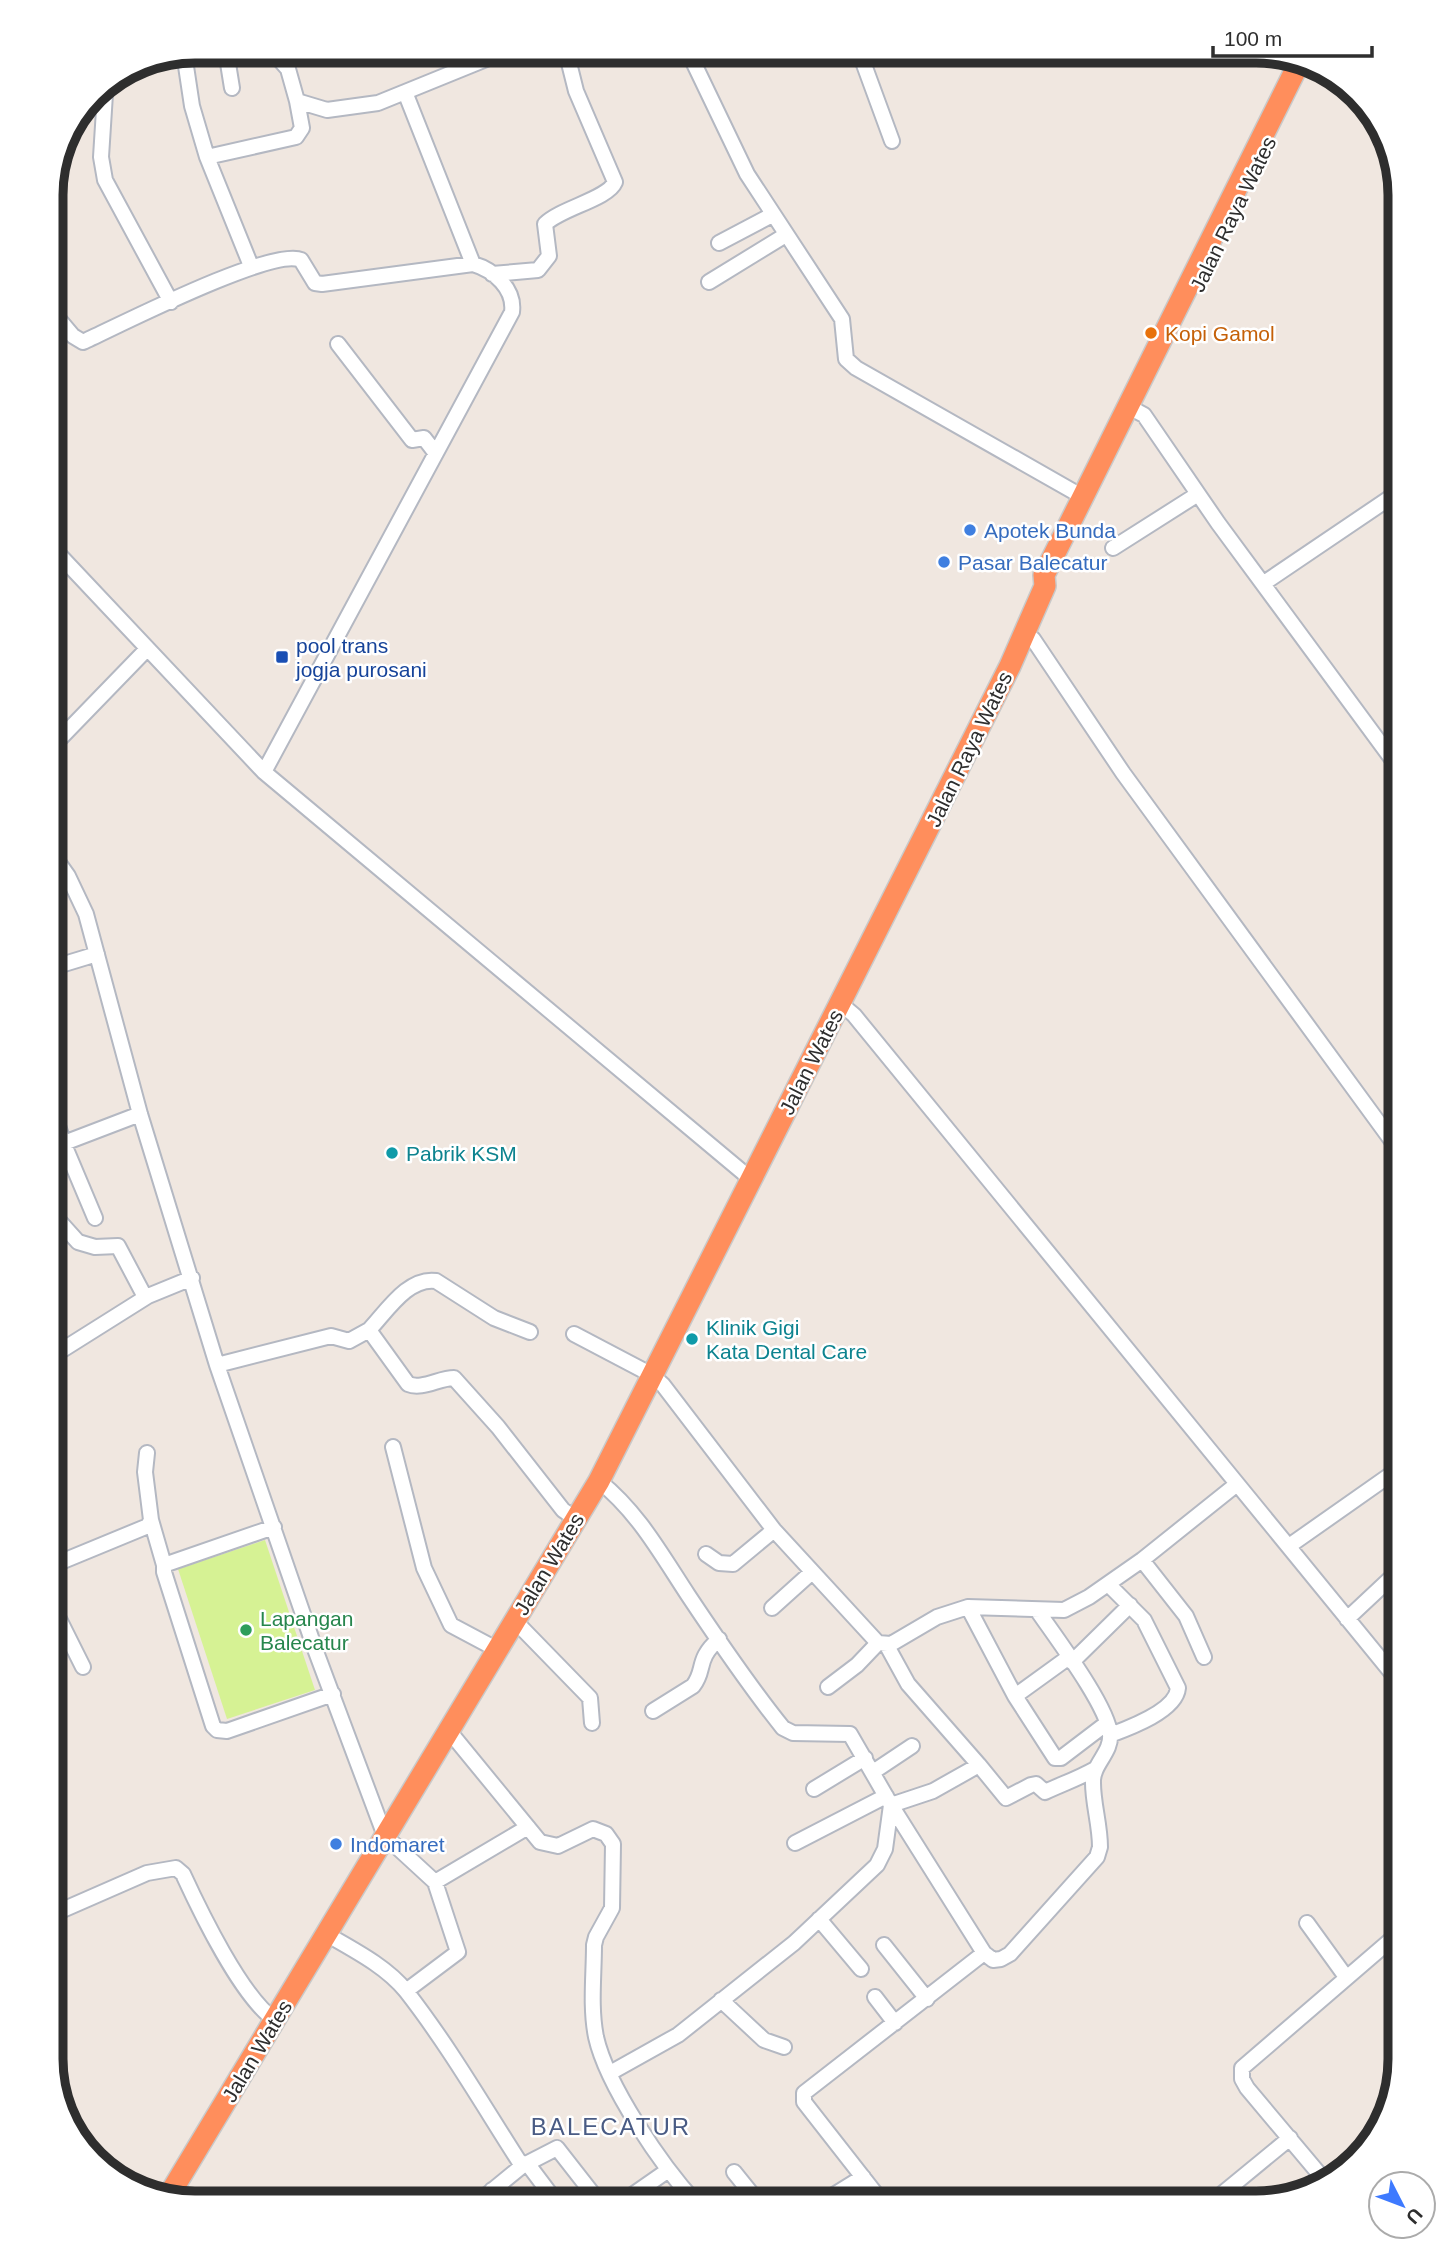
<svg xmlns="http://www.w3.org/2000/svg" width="1451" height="2254" font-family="Helvetica,sans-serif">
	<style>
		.pitch { fill: #d6f294 }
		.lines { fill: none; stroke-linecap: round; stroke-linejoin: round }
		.minor-casing { stroke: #b4b8c2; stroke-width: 18 }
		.highway-casing { stroke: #c9c9c9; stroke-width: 24 }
		.minor { stroke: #fff; stroke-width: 14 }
		.highway { stroke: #ff8e5c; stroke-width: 21 }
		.food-dot { fill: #e8710a; stroke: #fff; stroke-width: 2.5 }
		.shop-dot { fill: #3f7fe0; stroke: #fff; stroke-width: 2.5 }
		.transit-dot { fill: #1a4fb4; stroke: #fff; stroke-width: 2.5 }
		.culture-dot { fill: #0f9aa8; stroke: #fff; stroke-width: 2.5 }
		.leisure-dot { fill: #2e9e5b; stroke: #fff; stroke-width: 2.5 }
		.labels { text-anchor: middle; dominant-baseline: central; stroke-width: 5; stroke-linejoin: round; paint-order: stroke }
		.street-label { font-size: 21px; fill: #2e2e2e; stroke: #fff }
		.food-label { font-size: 21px; fill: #c56008; stroke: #fff; text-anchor: start }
		.shop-label { font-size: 21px; fill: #366cbe; stroke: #fff; text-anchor: start }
		.transit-label { font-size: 21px; fill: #164399; stroke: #fff; text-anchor: start }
		.culture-label { font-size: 21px; fill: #0d838f; stroke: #fff; text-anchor: start }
		.leisure-label { font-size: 21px; fill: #27864d; stroke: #fff; text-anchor: start }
		.quarter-label { font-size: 24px; letter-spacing: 2px; fill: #495b84; stroke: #fff }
		.rim { fill: none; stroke: #2e2e2e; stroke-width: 9 }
	</style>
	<rect width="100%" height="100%" fill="#f0e7e0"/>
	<path class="pitch" d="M265,1540l50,150 -88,29 -49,-150z"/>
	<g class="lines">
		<defs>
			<path id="minor" d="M226,51l6,37
				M272,51l16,18 9,32 30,9 51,-7 128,-52
				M462,51l6,14
				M688,51l59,123 95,145 4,40 10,9 227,129
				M859,51l33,90
				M184,53l8,53 15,51 44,109
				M405,92l68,172
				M105,94l-4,63 4,23 66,122
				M207,157l89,-20 6,-9 -5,-27
				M719,243l53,-28
				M492,274l46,-4 11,-14 -4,-32c16,-16 63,-25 70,-42l-39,-91 -10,-40
				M709,282l75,-46
				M51,310l22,26 10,6c35,-16 189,-95 218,-82l14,23 7,1 151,-20c21,6 42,25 39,48l-248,460
				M338,344l74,96 12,-2 10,13
				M1129,407l15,8 74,108 182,247
				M51,546l213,226 488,408
				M1113,548l85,-54
				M1264,583l136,-92
				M1025,633l8,6 90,134 277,379
				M51,748l95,-98
				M51,852l17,24 18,38 54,200 77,251 98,284 70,187 50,46 93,-55
				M51,882l17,-6
				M51,968l46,-14
				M841,1004l13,11 546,668
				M51,1103l12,39 32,76
				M51,1148l89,-34
				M51,1212l27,30 17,5 23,-1 27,51
				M369,1330c18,-19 39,-53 67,-49l58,37 36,14
				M574,1334l78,41 11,10 111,145 104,113 13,1 46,-27 31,-10 96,3 25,-13 53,-37 95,-76
				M51,1357l97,-61 44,-18
				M217,1365l114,-29 18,5 20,-11 39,54c14,6 31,-6 46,-6l44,49 65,83 13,9
				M393,1447l31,121 27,57 47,25
				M599,1481c39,31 62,73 89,114 30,45 61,91 95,133l10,5 57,1 41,71 -6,44 -8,16 -83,78 -116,92 -68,38
				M151,1520l13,45
				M274,1527l-110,38v7l49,154 4,4 10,1 106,-37
				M1289,1546l111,-78
				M706,1554l13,9 14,1 41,-34
				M1142,1560l44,56 18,41
				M51,1566l97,-40 3,-6 -6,-48 2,-19
				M1108,1584l36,36 34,68c-2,23 -49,40 -68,47
				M51,1603l32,64
				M968,1607l47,89 54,-39
				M772,1608l40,-36
				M1037,1610c17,25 71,96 73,124 2,19 -18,30 -17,49 0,21 7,42 7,64l-3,10 -87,97 -9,5 -8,1 -9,-7 -93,-148 42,-14 46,-26 27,33 25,-13 5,-1 9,8c17,-8 32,-13 50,-23
				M1347,1619l47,-44
				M515,1621l75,77 2,25
				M886,1644l22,40 71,81
				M1072,1662l58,-57
				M828,1687l29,-22 21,-22
				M1015,1696l40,62h6l46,-35
				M653,1711l40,-25c13,-16 2,-26 26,-47
				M449,1731l91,111 18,4 35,-17 13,5 7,10 -1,64 -16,29 -2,8c0,30 -4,62 2,92 11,49 66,129 100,166
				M873,1772l39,-26
				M814,1789l51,-31
				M795,1843l91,-47
				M51,1915l96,-42 29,-5 7,6c17,37 59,124 92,146
				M819,1919l42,50
				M1307,1923l39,54
				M328,1935c26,15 59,32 78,56 43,55 78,116 116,175
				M884,1945l43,54
				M406,1991l52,-39 -23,-70
				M875,1997l20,26
				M721,2000l43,40 20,7
				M527,2163l30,40
				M734,2172l25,31
				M1326,2182l-79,-94 -5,-9v-11l158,-136
				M492,2190l12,13
				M477,2203l45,-37 35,-18 43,55
				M621,2203l46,-32
				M821,2203l42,-26
				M883,2203l-79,-101v-9l180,-140
				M1211,2203l79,-65"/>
			<path id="highway" d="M168,2197l431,-716 411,-815 35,-80 -1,-11 255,-512"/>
		</defs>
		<use href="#minor" class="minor-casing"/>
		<use href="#highway" class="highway-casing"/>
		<use href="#minor" class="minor"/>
		<use href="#highway" class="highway"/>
	</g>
	<circle class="food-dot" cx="1151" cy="333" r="7"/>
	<g class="shop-dot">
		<circle cx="970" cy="530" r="7"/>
		<circle cx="944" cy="562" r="7"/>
		<circle cx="336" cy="1844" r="7"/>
	</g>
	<rect class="transit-dot" x="275" y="650" width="14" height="14" rx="3.5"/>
	<g class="culture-dot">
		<circle cx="392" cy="1153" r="7"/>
		<circle cx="692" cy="1339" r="7"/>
	</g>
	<circle class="leisure-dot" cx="246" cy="1630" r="7"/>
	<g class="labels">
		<g class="street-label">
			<text transform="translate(1233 214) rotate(-64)">Jalan Raya Wates</text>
			<text transform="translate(969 749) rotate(-64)">Jalan Raya Wates</text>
			<text transform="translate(811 1062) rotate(-63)">Jalan Wates</text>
			<text transform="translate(549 1564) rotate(-59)">Jalan Wates</text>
			<text transform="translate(257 2051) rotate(-59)">Jalan Wates</text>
		</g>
		<g class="food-label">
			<text x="1165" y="333">Kopi Gamol</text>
		</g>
		<g class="shop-label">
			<text x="984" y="530">Apotek Bunda</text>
			<text x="958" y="562">Pasar Balecatur</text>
			<text x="350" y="1844">Indomaret</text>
		</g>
		<g class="transit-label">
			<text x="296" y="645">pool trans<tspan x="296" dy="24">jogja purosani</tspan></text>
		</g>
		<g class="culture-label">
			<text x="406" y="1153">Pabrik KSM</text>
			<text x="706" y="1327">Klinik Gigi<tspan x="706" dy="24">Kata Dental Care</tspan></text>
		</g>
		<g class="leisure-label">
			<text x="260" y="1618">Lapangan<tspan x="260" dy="24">Balecatur</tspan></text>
		</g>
		<g class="quarter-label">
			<text x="611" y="2126">BALECATUR</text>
		</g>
	</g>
	<path d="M0 0H1451V2254H0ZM195 63H1256A132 132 0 0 1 1388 195V2059A132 132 0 0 1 1256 2191H195A132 132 0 0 1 63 2059V195A132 132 0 0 1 195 63Z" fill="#fff" fill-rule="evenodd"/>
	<path class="rim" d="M195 63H1256A132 132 0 0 1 1388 195V2059A132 132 0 0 1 1256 2191H195A132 132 0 0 1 63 2059V195A132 132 0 0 1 195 63Z"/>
	<g transform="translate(1402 2205) rotate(132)"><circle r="33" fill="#ffffff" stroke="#ababab" stroke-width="2"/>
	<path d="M0-5L12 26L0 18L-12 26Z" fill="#3e7aff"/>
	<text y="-10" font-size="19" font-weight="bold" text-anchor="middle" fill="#2e2e2e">U</text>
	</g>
	<path d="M1213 46v10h159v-10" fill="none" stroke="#2e2e2e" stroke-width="3.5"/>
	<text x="1224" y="46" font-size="21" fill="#2e2e2e" stroke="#ffffff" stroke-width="5" paint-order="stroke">100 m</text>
</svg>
